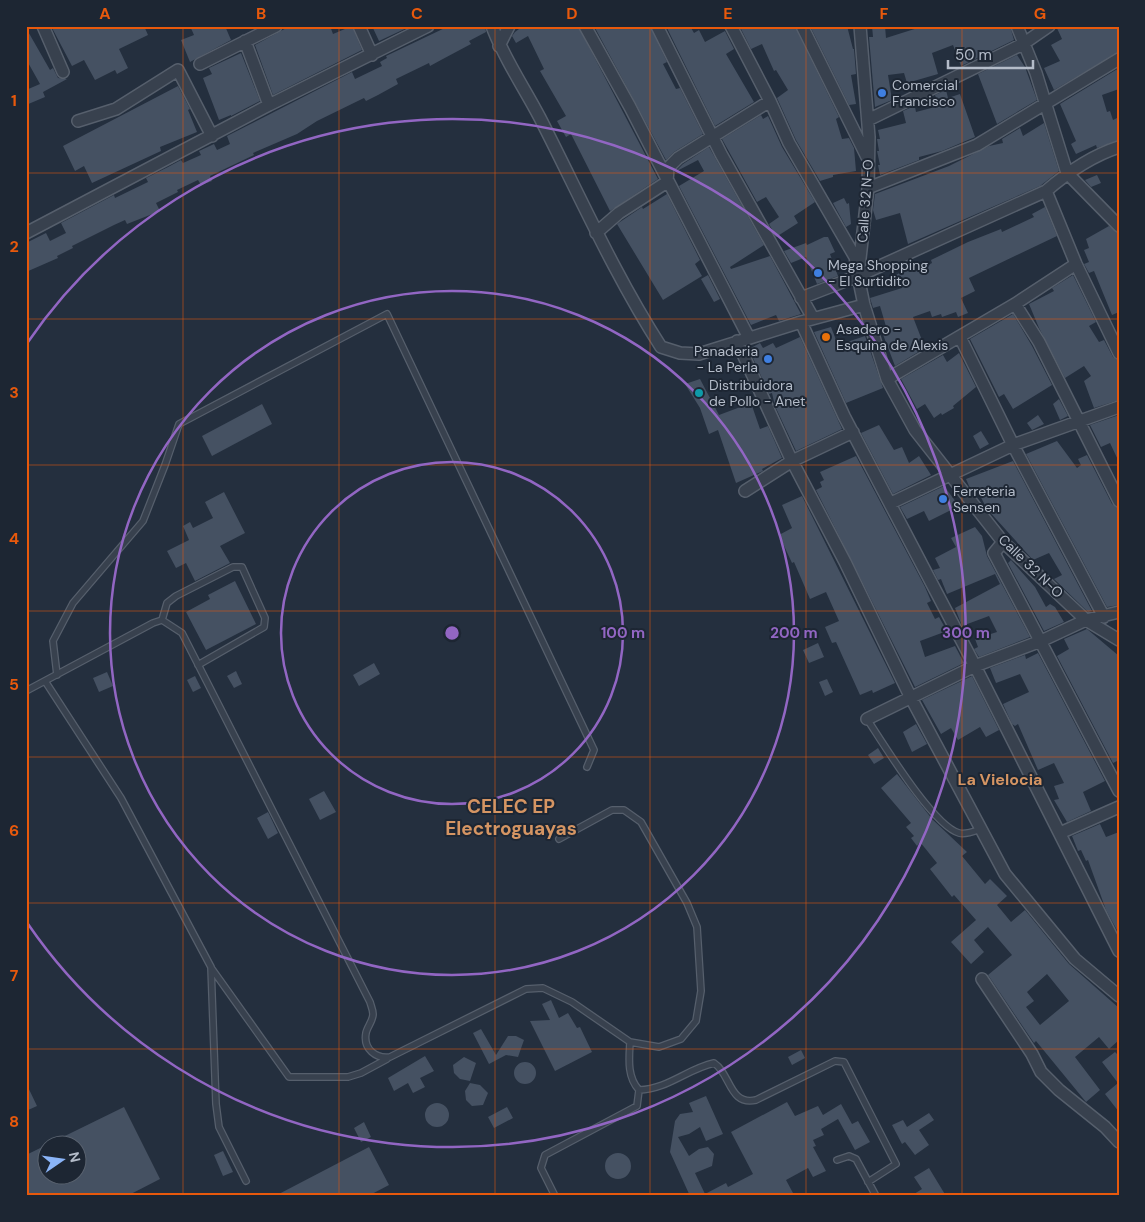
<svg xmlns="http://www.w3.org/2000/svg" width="1145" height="1222" font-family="'DM Sans',sans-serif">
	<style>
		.building { fill: #455162; fill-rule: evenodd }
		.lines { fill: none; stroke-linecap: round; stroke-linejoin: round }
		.lane-casing { stroke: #565f6c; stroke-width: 8 }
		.street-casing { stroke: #565f6c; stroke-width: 14 }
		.lane { stroke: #38414e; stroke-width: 5.5 }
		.street { stroke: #38414e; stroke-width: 11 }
		.grid { fill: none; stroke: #e8590c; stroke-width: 1; stroke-opacity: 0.55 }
		.ring { fill: none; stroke: #9266c3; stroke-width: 2.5 }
		.shop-dot { fill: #3f7fe0; stroke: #1d2633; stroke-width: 2 }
		.food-dot { fill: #e8710a; stroke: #1d2633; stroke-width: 2 }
		.culture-dot { fill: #0f9aa8; stroke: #1d2633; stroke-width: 2 }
		.labels { text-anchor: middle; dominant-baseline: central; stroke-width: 4; stroke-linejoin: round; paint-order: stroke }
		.poi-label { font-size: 14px; fill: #b4bcc9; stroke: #1d2633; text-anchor: start }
		.street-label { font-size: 14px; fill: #b4bcc9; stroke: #1d2633 }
		.quarter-label { font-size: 16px; font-weight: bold; fill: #d59563; stroke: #1d2633 }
		.district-label { font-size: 19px; font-weight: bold; fill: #d59563; stroke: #1d2633 }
		.centre { fill: #9266c3; stroke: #1d2633; stroke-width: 2.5 }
		.ring-label { font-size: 15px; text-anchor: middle; font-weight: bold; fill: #9266c3; stroke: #1d2633; stroke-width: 4; stroke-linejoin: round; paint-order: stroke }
		.neatline { fill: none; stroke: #e8590c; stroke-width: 2 }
		.grid-label { font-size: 16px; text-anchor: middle; font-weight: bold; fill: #e8590c }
	</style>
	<rect width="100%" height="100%" fill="#242f3e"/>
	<path class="building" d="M51,26h93l4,9 -29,14 9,19 -11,6 -2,-4 -20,10 -11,-20 -12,6z
		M190,26h35l6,14 -41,22 -9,-22 13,-5z
		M290,26h40l3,8 19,-8 10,24 -89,45 -18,-50z
		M372,26h39l-32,15z
		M449,26h36l1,6 -17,9 2,3 -30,16 -11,6 -1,-3 -33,16 2,5 -20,11 -12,6 -2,-3 -47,23 -20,13 -44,19 1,2 -44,21 2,5 -11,4 -3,-5 -21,10 1,2 -22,11 4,8 -33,13 -2,-4 -11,5 -42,21 1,2 -16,8 1,2 -32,14v-29l20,-10 4,8 16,-8 -5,-10 53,-28 1,3 33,-16 -2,-4 22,-11 13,-7 2,3 18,-8 -2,-4 15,-7 3,6 13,-6 -3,-8 125,-64 3,7 27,-13 -2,-4 7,-4 -1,-2z
		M523,26h55l80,153 -48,32 -39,-77 -5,3 -9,-16 9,-5 -26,-45 4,-2 -16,-33 -12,7 -4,-7 3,-4z
		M594,26h56l17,36 -4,2 13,25 4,-1 23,46 -29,18 -8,8z
		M666,26h24l4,7 5,-3 6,12 20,-11 9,18 -8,5 28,48 -39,24z
		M795,26l44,91 -3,2 6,20 7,-1 5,10 2,23 -23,4v2l-13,4 -24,-41 -19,-42 11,-8 -12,-20 -2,1 -12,-27 -11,5 -11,-22z
		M810,26h37l6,23h1l2,25 -5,1 5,29 -7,1z
		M872,26h13l1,12 38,-12 1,3 9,-3h76l4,14 -53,26 -8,-21 -21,8 6,21 -31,9 -3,-10 -16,2 4,25 -17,7 -6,-70h4z
		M1056,26h63v26l-65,38 -10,-22 16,-7 -9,-16 11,-6z
		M26,28l24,42 3,-2 5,10 9,1 -24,13 2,5 -19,8v-15l14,-6 -14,-25z
		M241,53l19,48 -29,15v-1l-12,5 -16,-42 9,-4 -3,-6z
		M1017,55l8,12 12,33 -40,24 -19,-50z
		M1119,68v21l-17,6 5,17 3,-1 3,9 6,-3v23l-22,8 -1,-3 -20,9 -5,-10 5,-3 -16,-37z
		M178,86l12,23 -2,1 9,22 -37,15 1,4 -69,32 -8,-17 -9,5 -12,-25z
		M946,90l2,8 12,-4 15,43 -33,14 -23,6v3l-39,15 -2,-10h2l-3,-14h2l-2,-12h3l-2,-9 28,-7 -3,-12 7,-3 5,-1 1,5 23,-6 -4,-11z
		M761,115l2,4 5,-3 14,31 33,55 -21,14 4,7 -22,14 -7,-13 10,-7 -13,-20 -9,5 -35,-63z
		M1044,123l15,48 -19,15 -132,58 -8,-31 -24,7 -3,-10 2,-16 74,-28 40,-20 14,-3 -1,-4 18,-11 3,8z
		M709,147l55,98 -34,22 1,2 39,-13 31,58 -22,7 -3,-6 -25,10 -72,-139 25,-15 -6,-11 -23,12 8,-8z
		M1097,175l4,8 -10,4 -6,-7z
		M667,194l33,66 -5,4 7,12 -39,24 -46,-76 25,-17 1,2z
		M844,198l3,6 2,-1 2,21 -5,3 -13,-24z
		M1045,207l12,29 -88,42 6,13 -14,7 7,15 -10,4 -2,-5 -14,5 -1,-3 -9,3 -2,-6 -17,6 12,31 -30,18 -13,-34 5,-2 -7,-24 -7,2 -3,-10 32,-10 -6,-13 18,-10 3,6 15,-8 -1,-3 37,-18 33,-13 1,3 32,-15 -2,-3z
		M1109,226l10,7v79l-7,3 -18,-44 -5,2 -5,-9 5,-2 -5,-12 5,-2 -3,-9z
		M824,237h4l7,15 -5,2 8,22 -21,8 -11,-27 -15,6 -7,-12 22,-8 1,2z
		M708,275l12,24 -6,3 -13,-23z
		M1073,275l23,47 -7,4 10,16 5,-2 9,17 6,3v40l-25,8 -10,-27 7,-5 -7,-10 -19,12 -26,-50 -10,-24 25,-13 -2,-3z
		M1013,314l19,32 20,39 -39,24 -9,-15 -5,3 -29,-58z
		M831,327l7,18 27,-9 18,52 -37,15 -32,-71z
		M800,337l42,92 -46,22 -21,-45 -3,-13 -3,1 -20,-45 11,-6 3,5 10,-5 3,5z
		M959,353l17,34 -23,19 1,2 -12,7 -1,-2 -7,5 -9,-14 -8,5 -16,-30 42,-24 4,7z
		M700,379l19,36 32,-12 9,26 8,-3 14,32 -20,11 1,2 -27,12 -18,-53 -9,4 -9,-26 -15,-24z
		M1059,399l9,17 -8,4 -7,-16z
		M262,404l10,20 -60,32 -10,-20z
		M1038,415l6,9 -12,6 -5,-7z
		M1119,415v47l-9,-19 -9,4 -11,-22z
		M879,425l15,25 8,-3 7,16 10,-7 12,19 -38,19 -32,-61z
		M981,431l8,13 -9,5 -7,-13z
		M1057,441l20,27 4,-3 -3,-6 9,-4 25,49 7,4v97l-12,2 -81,-153z
		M856,456l69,131 6,14 -4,2 8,16 4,-2 8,14 -27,10 5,16 30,-11 9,17 -49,24 -99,-197 6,-3 -2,-5 4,-2 -4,-8z
		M1013,461l79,150 -4,1 -34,-33 8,-4 -13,-22 -16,7 -46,-51 -11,-21 -4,2 -3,-4 -3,-7z
		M944,486l15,20 -30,15 -5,-10 -17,8 -7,-12z
		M224,492l21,41 -25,13 10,17 -35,18 -9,-18 -10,5 -9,-17 22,-11 -6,-14 7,-4 3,6 20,-10 -8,-16z
		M802,496l93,187 -22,10 -1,-3 -12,5 -24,-53 -4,1 -7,-16 14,-6 -13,-29 -16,7 -16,-37 -2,1 -13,-28 13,-7 -10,-23z
		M975,527l7,9 5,20 43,81 -51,20 -5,-8 4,-2 -3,-8 22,-7 -8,-16 -27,10 -7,-18 45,-24 -5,-10 -48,20 -6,-15 -3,1 -5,-10 7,-2 -5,-10 21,-11 -5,-9z
		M1011,560l24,27 11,20 4,-3 5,3 9,15 -20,9 -36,-68z
		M235,581l21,43 -50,26 -20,-38 24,-13 -2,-4z
		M1087,629l32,27v104l-6,3 -56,-107 12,-7 -5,-10z
		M818,643l6,14 -15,6 -6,-13z
		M1038,653l67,128 -22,11 8,19 -24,11 -13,-22 5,-1 -5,-13 10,-3 -10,-20 -16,7 -20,-46 -3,2 -3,-2 -9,-20 26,-12 -9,-18 -24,9 -6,-15 35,-13 1,4z
		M374,663l6,11 -21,12 -6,-11z
		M236,671l6,13 -8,4 -7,-12z
		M107,672l6,14 -14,6 -6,-14z
		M195,676l6,12 -8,4 -6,-12z
		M972,676l27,54 -13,7 -6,-10 -22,13 -7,-12 -10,6 -19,-34z
		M827,679l6,13 -8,4 -6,-14z
		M916,724l11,20 -15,8 -9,-20z
		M878,748l6,10 -10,6 -6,-9z
		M897,774l35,45 35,33 -5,4 23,28 5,-5 17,17 -10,9 14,17 14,-12 44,54 50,44v32l-10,9 -10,-12 -24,20 25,33 -14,12 -50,-61 -2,2 -46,-68 24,-20 -24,-28 -14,13 10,12 -13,12 -20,-22 25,-22 -22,-25 -2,2 -22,-28 7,-6 -17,-21 -3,4 -6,-8 3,-2 -8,-9 5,-4 -30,-35zM1047,974l22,27 -29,24 -14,-18 8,-6 -7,-9z
		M324,791l12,21 -16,8 -11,-21z
		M268,812l10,21 -10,6 -11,-21z
		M1100,824l6,13 13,-5v102l-13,-24 -18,-50 -2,1 -5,-11 -3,1 -6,-15z
		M551,1000l8,18 9,-5 9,15 3,-1 12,25 -37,19 -25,-50 20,-1 -8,-16z
		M481,1029l15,26 12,-19h8l8,4 -6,17 -12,-2 -17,9 -16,-31z
		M801,1050l4,8 -13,7 -4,-8z
		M1115,1052l4,4v56l-14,-18 13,-11 -16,-21z
		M425,1056l9,15 -14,7 5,9 -12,6 -5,-10 -14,8 -6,-13z
		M464,1057l12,6 -6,18 -10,-2 -6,-6 -1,-8z
		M514 1073a11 11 0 1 1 22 0a11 11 0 1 1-22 0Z
		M26,1083l11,23 -11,5z
		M470,1083l10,2 8,8 -5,12 -11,1 -6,-6 -1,-9z
		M706,1096l17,38 -17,7 -6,-14 -11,7 -11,3 11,19 10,-7 9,-2 6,7 -2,12 -17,7 10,21 21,-11 2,4 25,-13 -22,-42 56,-30 8,14 23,-10 5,9 18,-11 11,20 6,-3 12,21 -15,8 -17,-31 -17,10 3,6 -11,5 3,6 -3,1 13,24 -13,6 -5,-9 -22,12 7,13 -6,3h-97l-20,-44 5,-31 5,-7 13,-2 -4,-9z
		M425 1115a12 12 0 1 1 24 0a12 12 0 1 1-24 0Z
		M124,1107l36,72 -33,17h-101v-41zM48,1144h30v30h-30z
		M507,1107l6,11 -19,10 -6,-11z
		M929,1113l5,7 -15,10 10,15 -14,10 -10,-13 -3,2 -10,-19 11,-5 4,7z
		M364,1122l7,15 -10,5 -7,-14z
		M369,1147l20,38 -21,11h-93z
		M223,1151l10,21 -10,4 -9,-21z
		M605 1166a13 13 0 1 1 26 0a13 13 0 1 1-26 0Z
		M929,1168l17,28h-35l11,-7 -8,-12z"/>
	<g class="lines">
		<defs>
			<path id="lane" d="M162,620l5,-17 9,-7 57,-29h9l23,51 -1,9 -66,38
				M57,675l-4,-34 20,-38 70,-82 22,-56 14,-41 208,-110 207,436 -7,17
				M45,681l76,117 90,169 5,137 3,23 27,54
				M26,691l127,-68 9,-3 20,13 188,369c1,4 3,8 3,12 0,7 -6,13 -7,19 -3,16 10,26 24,24l136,-68 17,-1 29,14 58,40 29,5 22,-8 15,-18 5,-30 -4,-64 -10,-24 -46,-81 -17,-12h-12l-53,29
				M867,719c16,24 66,107 92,114 7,2 16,-2 22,-4
				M212,969l77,108h59l13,-4 26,-14
				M630,1042c-1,17 -3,35 9,48 29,-1 48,-21 75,-27 17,11 15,43 42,37l79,-39 9,1 52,102 -28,18
				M837,1160l12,-4 7,3 20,37
				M555,1196l-14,-28 4,-13 92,-49 2,-16"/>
			<path id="street" d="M43,26l20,46
				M359,26l13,29
				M492,26c12,33 32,61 48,92 39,76 74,156 121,229l19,6 19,1 102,-32 63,-17
				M585,26l45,81 119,231
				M657,26l64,128 92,164
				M731,26l39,75 19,42 66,114 2,10
				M802,26l65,131
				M860,26l9,111 -1,51 -10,88 6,29 23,74 28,51 88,112 83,78 33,20
				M1017,26l19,47 31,100 52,53
				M245,41l24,64
				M499,46l10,-20
				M200,64l76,-38
				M868,120l155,-76 26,-18
				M78,121l38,-12 62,-39 34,66
				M868,188l109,-43 142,-86
				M1046,191l30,73 43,89
				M26,233l243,-128 159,-79
				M596,233l23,-20 48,-31 1,-14 10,-10 92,-57
				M801,298l57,-22 188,-85c22,-19 45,-35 73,-44
				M1015,304l24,38 80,159
				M801,322l43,94 131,250 144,285
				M960,337l53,108 91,172
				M737,341l53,116 55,105 65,134 95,178 70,85 44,37
				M887,379l128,-75 61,-40
				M745,491l47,-30 61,-29
				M891,503l122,-58 106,-38
				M1003,542l-9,11 125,238
				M867,719l108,-53 66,-25 45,-21 33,-8
				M1060,833l59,-26
				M982,979l50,75 9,18 18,18 46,37 14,15"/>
		</defs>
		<use href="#lane" class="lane-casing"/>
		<use href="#street" class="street-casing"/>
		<use href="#lane" class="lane"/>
		<use href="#street" class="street"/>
	</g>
	<path class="grid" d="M183,26v1170M339,26v1170M495,26v1170M650,26v1170M806,26v1170M962,26v1170M26,173h1093M26,319h1093M26,465h1093M26,611h1093M26,757h1093M26,903h1093M26,1049h1093"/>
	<g class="ring">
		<circle cx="452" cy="633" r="171"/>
		<circle cx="452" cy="633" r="342"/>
		<path d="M28 342A514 514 0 1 1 28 924"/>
	</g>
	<g class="shop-dot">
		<circle cx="882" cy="93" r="5"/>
		<circle cx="818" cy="273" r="5"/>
		<circle cx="768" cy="359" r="5"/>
		<circle cx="943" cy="499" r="5"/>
	</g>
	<circle class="food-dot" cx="826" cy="337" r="5"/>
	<circle class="culture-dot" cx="699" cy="393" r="5"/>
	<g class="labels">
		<g class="poi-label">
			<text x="892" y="85">Comercial<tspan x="892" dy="16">Francisco</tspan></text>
			<text x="828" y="265">Mega Shopping<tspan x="828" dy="16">- El Surtidito</tspan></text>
			<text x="836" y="329">Asadero -<tspan x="836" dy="16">Esquina de Alexis</tspan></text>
			<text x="758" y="351" text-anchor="end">Panaderia<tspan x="758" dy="16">- La Perla</tspan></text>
			<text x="709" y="385">Distribuidora<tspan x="709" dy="16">de Pollo - Anet</tspan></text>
			<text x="953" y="491">Ferreteria<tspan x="953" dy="16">Sensen</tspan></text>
		</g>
		<g class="street-label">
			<text transform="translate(865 201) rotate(-86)">Calle 32 N-O</text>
			<text transform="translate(1031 566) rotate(44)">Calle 32 N-O</text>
		</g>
		<g class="quarter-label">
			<text x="1000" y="779">La Vielocia</text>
		</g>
		<g class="district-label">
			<text x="511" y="806">CELEC EP<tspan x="511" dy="22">Electroguayas</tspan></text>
		</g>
	</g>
	<circle cx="452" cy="633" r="8" class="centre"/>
	<g class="ring-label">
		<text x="623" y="638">100 m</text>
		<text x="794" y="638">200 m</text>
		<text x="966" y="638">300 m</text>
	</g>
	<rect width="1145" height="1222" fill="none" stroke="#1d2633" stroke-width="55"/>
	<g transform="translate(62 1160) rotate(77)"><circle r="24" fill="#1d2633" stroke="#59626f"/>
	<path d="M0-4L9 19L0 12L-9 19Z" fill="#8ab4f8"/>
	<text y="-8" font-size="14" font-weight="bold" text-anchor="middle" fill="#b4bcc9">N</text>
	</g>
	<path d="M948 60v8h85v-8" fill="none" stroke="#b4bcc9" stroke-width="2.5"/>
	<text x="955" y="60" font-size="15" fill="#b4bcc9" stroke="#1d2633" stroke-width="4" paint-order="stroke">50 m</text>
	<rect x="28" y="28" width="1090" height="1166" class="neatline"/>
	<g class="grid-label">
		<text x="105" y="19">A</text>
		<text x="261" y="19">B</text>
		<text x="417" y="19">C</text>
		<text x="572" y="19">D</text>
		<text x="728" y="19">E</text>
		<text x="884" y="19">F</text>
		<text x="1040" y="19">G</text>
		<text x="14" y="106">1</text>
		<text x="14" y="252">2</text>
		<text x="14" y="398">3</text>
		<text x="14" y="544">4</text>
		<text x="14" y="690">5</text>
		<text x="14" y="836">6</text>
		<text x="14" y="981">7</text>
		<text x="14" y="1127">8</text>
	</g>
</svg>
